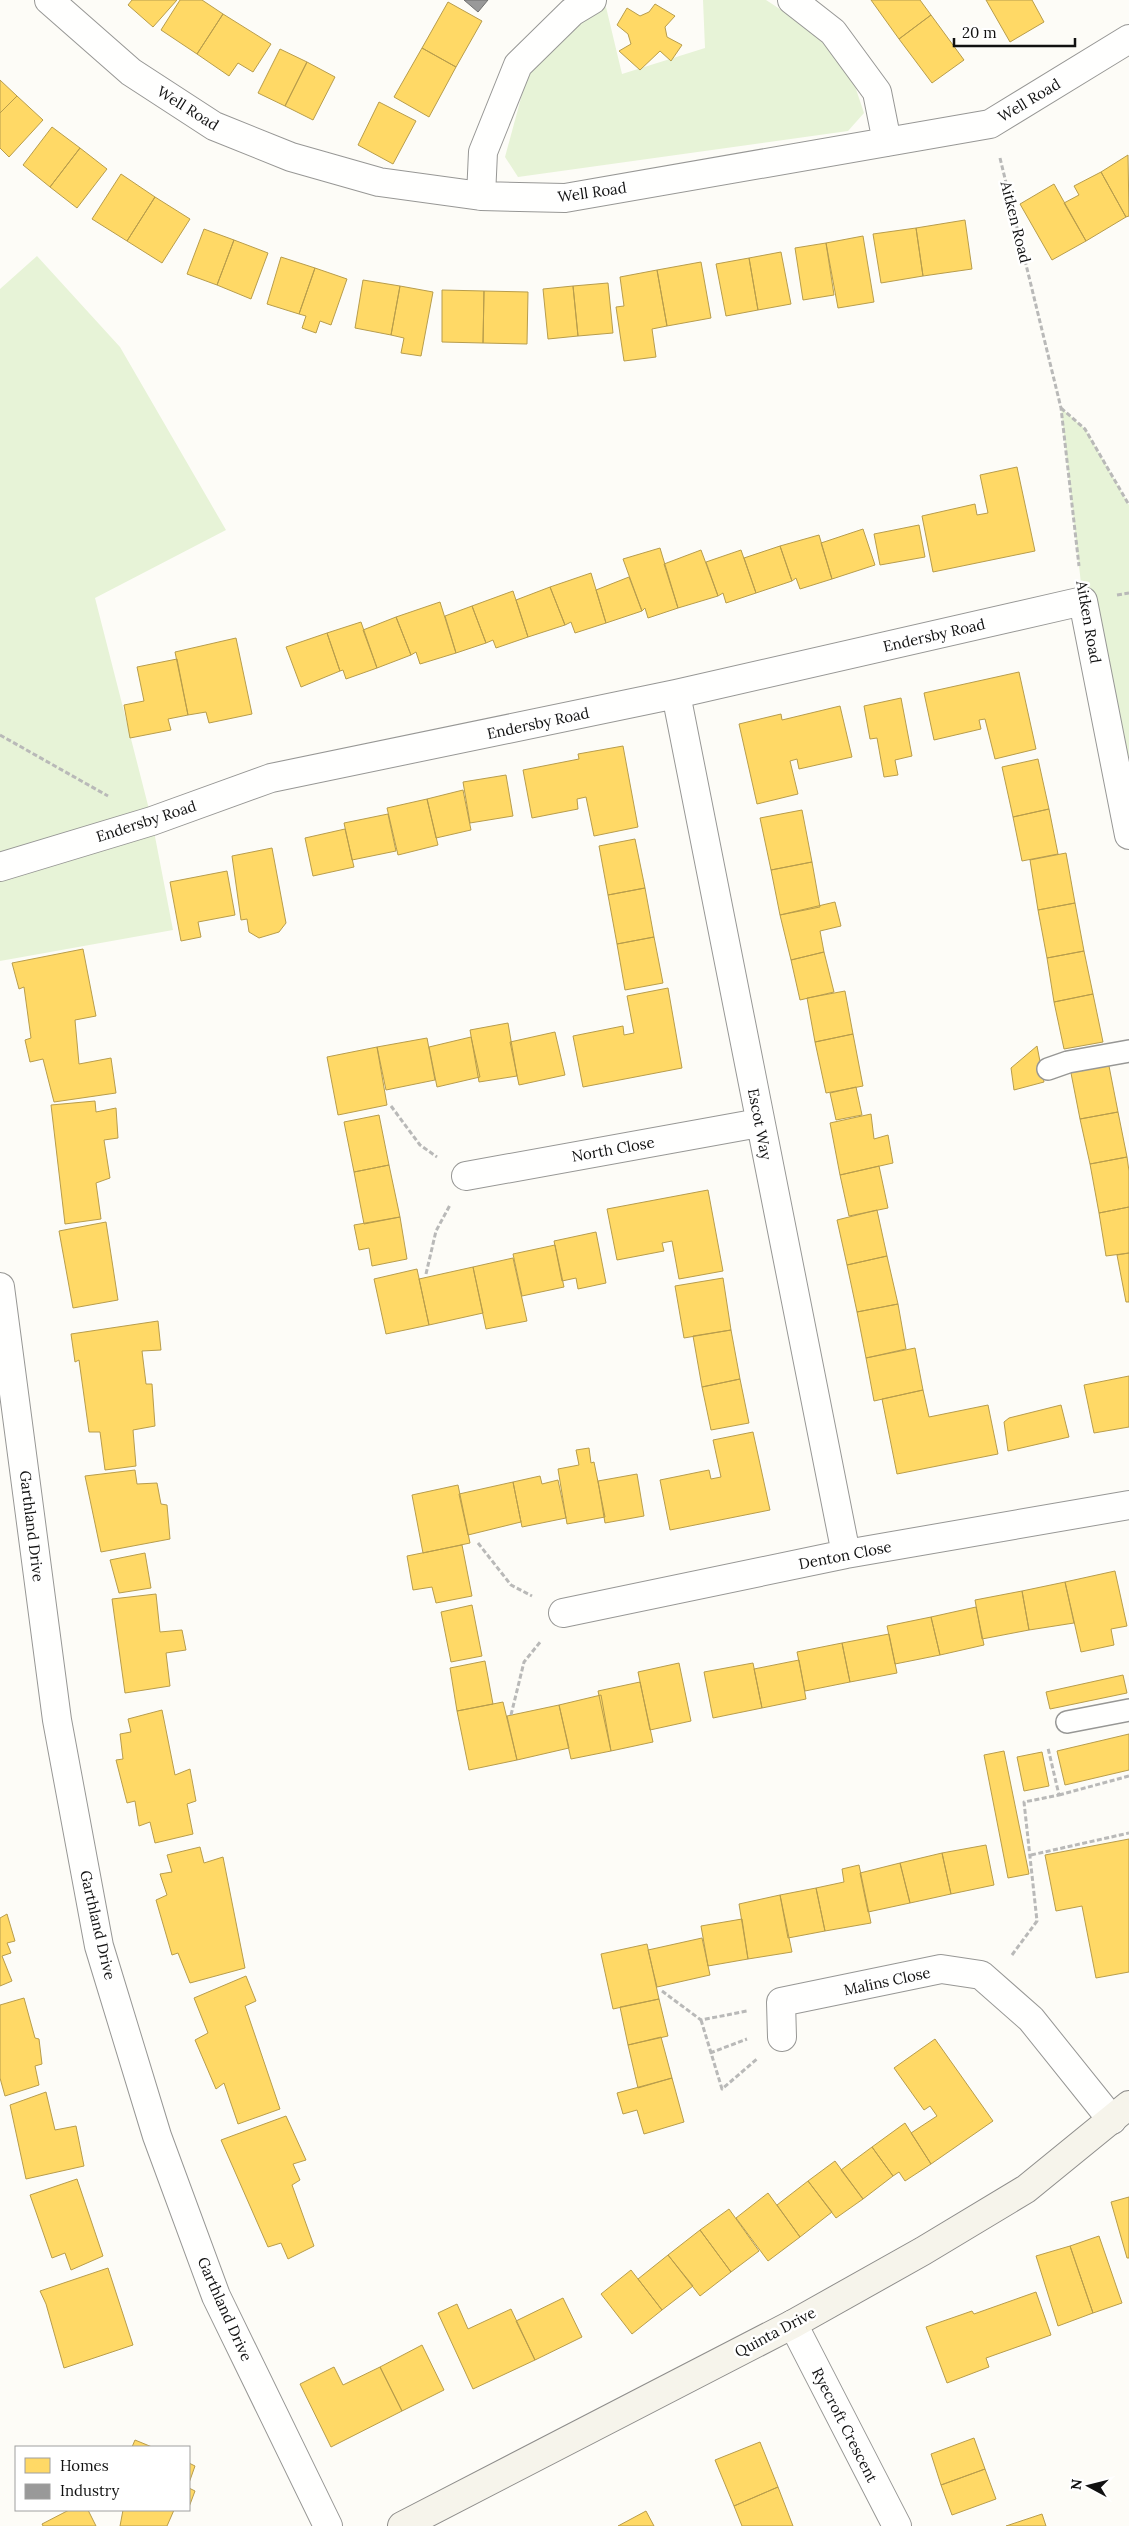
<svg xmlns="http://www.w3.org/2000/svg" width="1129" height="2526" font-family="Lora,serif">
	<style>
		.green { fill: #e7f3d7 }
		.homes { fill: #ffd966; stroke: #b89d4c }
		.industry { fill: #999; stroke: #707070 }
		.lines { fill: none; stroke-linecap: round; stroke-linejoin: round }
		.lane-casing { stroke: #979795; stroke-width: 24 }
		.street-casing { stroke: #979795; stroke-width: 30 }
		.secondary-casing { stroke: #8e8d8b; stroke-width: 30 }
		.path { stroke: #b9b9b8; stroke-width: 3; stroke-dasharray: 5 2.5; stroke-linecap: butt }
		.lane { stroke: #fffffe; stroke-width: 21 }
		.street { stroke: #fffffe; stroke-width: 28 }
		.secondary { stroke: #f6f4eb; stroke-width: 28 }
		.labels { text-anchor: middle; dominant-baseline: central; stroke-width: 5; stroke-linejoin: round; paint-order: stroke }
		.street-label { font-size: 15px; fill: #111; stroke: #fff }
	</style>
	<rect width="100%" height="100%" fill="#fdfcf7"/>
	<path class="green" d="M703,0h63l43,28 40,40 15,45 -16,18 -330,46 -13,-20 23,-85 49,-50 29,-15 16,67 83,-26z
		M37,256l83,91 106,183 -131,68 57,223 21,109 -173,31v-672z
		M1061,408l24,21 44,76v283l-46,-187z"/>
	<path class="homes" d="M132,0h45l-24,27 -25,-22z
		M180,0h22l21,14 -26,40 -36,-24z
		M871,0h49l11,15 -32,24z
		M986,0h46l12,22 -34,20z
		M448,2l34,19 -26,46 -34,-19z
		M655,4l20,12 -10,11 2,10 15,8 -11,16 -11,-10 -20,19 -21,-19 12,-7 -3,-10 -11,-9 10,-17 13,8 9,-4z
		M223,14l48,30 -18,28 -15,-9 -9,13 -32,-22z
		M931,15l33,45 -32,23 -33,-44z
		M422,48l34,19 -27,50 -35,-20z
		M280,49l27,13 -22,44 -27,-13z
		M307,62l28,15 -22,43 -28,-14z
		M0,80l17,16 -17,17z
		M17,96l26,24 -34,37 -9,-9v-35z
		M379,102l37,19 -23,43 -35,-19z
		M52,127l28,21 -30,39 -27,-22z
		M80,148l27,21 -30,39 -27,-21z
		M1128,155l1,61 -3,1 -25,-45z
		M1101,172l25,45 -40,24 -22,-38 15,-8 -5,-9z
		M121,174l34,23 -28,44 -35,-22z
		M1054,184l32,57 -34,19 -32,-56z
		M155,197l35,22 -28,44 -35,-22z
		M965,220l7,49 -49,7 -7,-48z
		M916,228l7,48 -42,7 -8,-49z
		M204,229l30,11 -17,45 -30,-11z
		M863,236l11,66 -36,6 -12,-65z
		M234,240l34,13 -17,46 -34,-14z
		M826,243l8,52 -31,5 -8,-52z
		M781,252l10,52 -33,6 -9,-52z
		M281,257l34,11 -16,46 -32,-10z
		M749,258l9,52 -32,6 -10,-52z
		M701,262l10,56 -44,8 -10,-56z
		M315,268l32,11 -16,46 -11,-4 -4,12 -14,-5 4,-12 -7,-2z
		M657,270l10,56 -15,3 4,28 -32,4 -8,-54 8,-1 -4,-29z
		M363,280l37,6 -9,49 -36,-7z
		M608,283l5,50 -35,3 -5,-50z
		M400,286l33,6 -12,64 -20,-3 3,-15 -13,-3z
		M573,286l5,50 -30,3 -5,-50z
		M442,290l42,1 -1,52 -41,-1z
		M484,291l44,1 -1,52 -44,-1z
		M1017,467l18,84 -102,21 -11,-56 53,-12 2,11 11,-2 -8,-38z
		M919,525l6,32 -45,8 -6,-31z
		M863,529l12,36 -43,14 -11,-36z
		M819,535l13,44 -32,10 -4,-11 -4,3 -12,-35z
		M780,546l12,35 -36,12 -12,-35z
		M660,548l18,60 -30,10 -3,-10 -3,3 -19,-52z
		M701,550l17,46 -40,12 -14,-44z
		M741,550l15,43 -30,10 -3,-10 -5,3 -12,-34z
		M591,573l15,50 -31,10 -4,-11 -6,3 -15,-38z
		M629,577l13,34 -36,12 -10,-33z
		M550,587l15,38 -37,12 -12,-37z
		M513,591l15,46 -32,11 -3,-8 -7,3 -14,-37z
		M440,602l16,51 -36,11 -4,-12 -5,3 -15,-38z
		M472,606l14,37 -30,10 -11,-37z
		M396,617l15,38 -34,13 -14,-38z
		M361,622l16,46 -31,11 -3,-9 -3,1 -13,-38z
		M327,633l13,38 -39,16 -15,-40z
		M236,638l16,76 -43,9 -3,-11 -18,3 -13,-63z
		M177,659l11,56 -20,4 3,11 -41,8 -6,-33 20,-4 -7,-34z
		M1019,672l17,77 -41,10 -10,-40 -6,1 2,9 -47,11 -10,-47z
		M901,698l11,58 -17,4 3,15 -14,2 -7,-39 -7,1 -6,-33z
		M840,706l12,51 -53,12 -2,-10 -7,2 8,33 -41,10 -18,-80 42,-10 1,6z
		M623,746l15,81 -44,9 -8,-39 -9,2 1,10 -46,9 -9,-48 56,-11 -1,-5z
		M1038,759l11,50 -36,8 -11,-50z
		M506,775l7,41 -43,7 -7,-41z
		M463,790l8,40 -35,8 -9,-39z
		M427,799l11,46 -40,10 -11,-47z
		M1049,809l9,45 -36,7 -9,-44z
		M802,810l10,52 -41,8 -11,-52z
		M388,814l8,37 -44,9 -8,-37z
		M345,829l9,38 -41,9 -8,-38z
		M635,839l10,49 -37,7 -9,-49z
		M272,848l14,75 -7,9 -20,6 -10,-6 -2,-13 -6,1 -9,-64z
		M1066,853l9,50 -37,7 -8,-50z
		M812,862l8,45 -40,8 -9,-45z
		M227,871l8,44 -37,7 3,15 -20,4 -11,-59z
		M645,888l9,49 -37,7 -9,-49z
		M835,902l6,24 -21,5 4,21 -33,8 -11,-45z
		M1075,903l9,48 -37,7 -9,-48z
		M654,937l9,46 -38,7 -8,-46z
		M83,949l13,67 -21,4 4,44 32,-6 5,35 -62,9 -11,-43 -13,3 -5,-22 6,-2 -7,-51 -5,2 -7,-26z
		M1084,951l9,43 -39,8 -7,-44z
		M824,952l10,40 -34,8 -9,-40z
		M668,988l14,80 -99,19 -10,-51 50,-10 1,9 10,-2 -7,-37z
		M845,991l8,43 -38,8 -8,-44z
		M1093,994l10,48 -39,7 -10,-47z
		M508,1023l9,53 -38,6 -9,-52z
		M555,1032l10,43 -46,10 -9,-43z
		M853,1034l10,52 -37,7 -11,-51z
		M471,1037l9,40 -43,10 -8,-40z
		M427,1038l8,42 -49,10 -9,-43z
		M1037,1046l7,36 -30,8 -3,-22z
		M377,1047l10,58 -49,10 -11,-58z
		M1108,1061l10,51 -38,7 -10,-51z
		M856,1087l6,28 -26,5 -6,-27z
		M95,1101l1,11 20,-4 2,30 -14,2 6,38 -14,5 5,36 -36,5 -14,-119z
		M1118,1112l9,45 -37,7 -10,-45z
		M871,1114l3,25 14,-4 5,28 -53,12 -10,-52z
		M379,1115l10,50 -35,7 -10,-50z
		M1127,1157l2,14v36l-30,6 -9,-49z
		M389,1165l11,52 -36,7 -10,-52z
		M879,1166l9,42 -39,8 -9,-41z
		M708,1190l15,81 -44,8 -7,-38 -10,2 2,8 -47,9 -10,-51z
		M1129,1207v46l-23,3 -7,-43z
		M877,1210l10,46 -40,9 -10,-45z
		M400,1217l7,42 -35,7 -3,-18 -10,2 -5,-25z
		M106,1222l12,78 -45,8 -14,-77z
		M596,1232l10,51 -28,6 -2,-11 -14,3 -8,-40z
		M555,1245l9,42 -42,9 -9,-42z
		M1129,1253v49h-3l-9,-47z
		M887,1256l11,48 -41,8 -10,-47z
		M513,1258l14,63 -41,8 -13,-62z
		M473,1267l10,46 -54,12 -10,-46z
		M417,1269l12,56 -43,9 -12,-55z
		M723,1278l8,52 -47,8 -9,-52z
		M898,1304l8,45 -40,9 -9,-46z
		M158,1321l3,29 -19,1 4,33h6l3,42 -22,4 3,36 -31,4 -5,-38h-11l-10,-72 -4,2 -4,-28z
		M731,1330l9,49 -38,8 -9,-51z
		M915,1348l8,42 -49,11 -8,-43z
		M1129,1376v51l-35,6 -10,-48z
		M740,1379l9,44 -38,7 -9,-43z
		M923,1390l6,27 59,-12 10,49 -101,20 -15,-75z
		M1061,1405l8,32 -61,14 -4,-29 5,-4z
		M753,1432l17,78 -100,20 -10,-50 49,-10 2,9 10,-2 -8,-37z
		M589,1448l2,15 3,-1 11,55 -38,7 -9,-55 21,-4 -3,-15z
		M135,1470l2,14 20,-1 4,21 6,1 3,34 -69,13 -16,-76z
		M637,1474l7,42 -39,7 -7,-42z
		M540,1476l2,8 16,-4 8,38 -44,9 -9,-45z
		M513,1482l8,40 -53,13 -9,-41z
		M458,1485l12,58 -47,10 -11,-58z
		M462,1545l10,51 -36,7 -4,-16 -19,3 -6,-34z
		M145,1553l6,35 -32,5 -9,-33z
		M1115,1571l12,55 -16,3 3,16 -33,7 -16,-70z
		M1065,1582l9,41 -45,7 -7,-39z
		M1022,1591l7,39 -47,9 -7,-39z
		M156,1594l4,38 22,-2 4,20 -20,3 4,33 -45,7 -13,-94z
		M472,1605l10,51 -31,6 -10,-50z
		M976,1607l8,38 -44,10 -9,-38z
		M931,1617l9,38 -45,9 -8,-38z
		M889,1634l8,39 -47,9 -8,-39z
		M842,1643l8,39 -45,9 -8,-39z
		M799,1660l7,39 -44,9 -8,-39z
		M485,1661l8,43 -36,7 -7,-43z
		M679,1663l12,58 -41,9 -12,-58z
		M753,1663l9,45 -49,10 -9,-46z
		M1123,1675l4,18 -77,16 -4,-17z
		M640,1682l13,60 -42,9 -13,-60z
		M601,1695l10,56 -40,8 -12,-54z
		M503,1702l14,58 -48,10 -12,-59z
		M559,1705l10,43 -52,12 -10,-44z
		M162,1710l13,65 15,-6 6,32 -9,3 6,30 -38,9 -5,-21 -11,4 -4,-25 -8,2 -11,-43 7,-1 -3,-25 11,-2 -3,-13z
		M1129,1734v36l-64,15 -8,-34z
		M1004,1751l25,123 -21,4 -24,-123z
		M1042,1752l7,34 -25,5 -7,-34z
		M1129,1839v133l-33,6 -14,-72 -26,5 -11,-56z
		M986,1845l8,40 -43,9 -9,-41z
		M200,1847l4,16 19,-6 22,111 -55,15 -12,-30 -6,2 -16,-55 11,-5 -7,-21 12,-2 -5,-17z
		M942,1853l9,41 -41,9 -10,-40z
		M900,1863l10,40 -42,9 -8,-39z
		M859,1865l12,58 -46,8 -9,-43 28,-6 -2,-13z
		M816,1888l9,43 -37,7 -8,-43z
		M780,1895l12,57 -44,7 -9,-55z
		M7,1914l8,27 -8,2 4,10 -9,3 10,25 -12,5v-68z
		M742,1919l6,40 -40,7 -7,-40z
		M702,1938l8,37 -53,12 -9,-37z
		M647,1944l12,55 -46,10 -12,-55z
		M246,1976l10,25 -11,5 35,103 -42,15 -14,-41 -8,6 -21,-49 13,-7 -14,-35z
		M24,1998l11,40 4,1 3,25 -7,2 4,19 -34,11 -5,-18v-73z
		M659,1999l9,37 -40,9 -8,-38z
		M661,2037l11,41 -34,10 -10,-43z
		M935,2039l58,82 -62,43 -20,-31 26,-17 -7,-10 -6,4 -30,-42z
		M672,2078l12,44 -40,12 -7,-24 -14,4 -6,-21z
		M46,2092l9,38 21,-4 8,40 -58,13 -16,-74z
		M286,2116l20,44 -13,4 7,16 -8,5 22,61 -26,13 -7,-16 -13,4 -47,-107z
		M905,2123l26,41 -26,17 -6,-9 -6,4 -21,-29z
		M872,2147l21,29 -30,23 -22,-29z
		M835,2161l28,38 -27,19 -28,-37z
		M77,2179l26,77 -32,14 -6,-17 -13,5 -22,-63z
		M808,2181l24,31 -32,25 -23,-32z
		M768,2193l32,44 -32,24 -32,-43z
		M1129,2197v61h-2l-16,-56z
		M729,2209l30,42 -28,21 -31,-42z
		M700,2230l31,42 -31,24 -32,-41z
		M1099,2236l23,67 -29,10 -23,-67z
		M1070,2246l23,67 -35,13 -22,-70z
		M668,2255l25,31 -31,24 -24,-31z
		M108,2268l25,77 -69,23 -18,-64 -6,-13z
		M631,2270l31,40 -30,24 -31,-40z
		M1036,2292l15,43 -65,23 3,9 -42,16 -21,-56 46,-16 2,3z
		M563,2298l19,39 -47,23 -19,-39z
		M457,2304l11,25 43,-20 24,51 -62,29 -35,-76z
		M422,2345l22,45 -42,21 -22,-44z
		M334,2367l9,18 37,-18 22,44 -71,36 -31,-63z
		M974,2438l11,31 -44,16 -10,-31z
		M135,2440l17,7h-20z
		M760,2442l18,45 -44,19 -19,-46z
		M189,2463l6,3 -6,17z
		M985,2469l11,30 -44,16 -11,-30z
		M778,2487l15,39h-51l-8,-20z
		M189,2488l6,3 -6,16z
		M69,2510h19l8,16h-53l-1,-2z
		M123,2510h51l-7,16h-47z
		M646,2511l8,15h-36z
		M1042,2514l4,12h-40z"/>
	<path class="industry" d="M464,0h24l-10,12z"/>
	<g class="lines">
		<defs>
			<path id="lane" d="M1048,1069l20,-7 61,-11
				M1067,1722l62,-12"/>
			<path id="street" d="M49,0l82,72 83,54 77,31 88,25 102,14 84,2 425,-74 139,-85
				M792,0l41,32 44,60 10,50
				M481,196l2,-44 35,-87 54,-53 20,-12
				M676,694l170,860
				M0,867l152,-46 119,-43 405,-84 407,-93 46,234
				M466,1176l293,-53
				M0,1287l57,433 42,226 58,190 59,160 112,230
				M563,1613l283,-59 283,-49
				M782,2037l-1,-35 160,-33 40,6 50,44 81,101
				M793,2324l104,202"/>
			<path id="secondary" d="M402,2526l391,-202 130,-73 103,-62 103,-84"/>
		</defs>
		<use href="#lane" class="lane-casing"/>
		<use href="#street" class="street-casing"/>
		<use href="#secondary" class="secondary-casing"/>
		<path class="path" d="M1000,158l61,250 18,158
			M1061,408l24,21 44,76
			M1117,595l12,-2
			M0,735l108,61
			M391,1106l29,39 17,12
			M426,1274l10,-43 14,-26
			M478,1543l33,42 21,11
			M511,1715l13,-53 17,-21
			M1059,1795l70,-19
			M1031,1855l98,-22
			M1012,1955l25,-34 -13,-119 35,-7 -11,-47
			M662,1991l39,29 46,-9
			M701,2020l21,69 35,-30
			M710,2053l37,-14"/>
		<use href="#lane" class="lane"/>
		<use href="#street" class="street"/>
		<use href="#secondary" class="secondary"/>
	</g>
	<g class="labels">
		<g class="street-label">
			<text transform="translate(1029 100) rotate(-31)">Well Road</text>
			<text transform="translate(188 108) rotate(32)">Well Road</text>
			<text transform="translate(592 192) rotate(-8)">Well Road</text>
			<text transform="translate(1016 222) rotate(76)">Aitken Road</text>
			<text transform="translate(1089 622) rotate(80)">Aitken Road</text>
			<text transform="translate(934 635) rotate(-13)">Endersby Road</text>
			<text transform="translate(538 723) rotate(-12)">Endersby Road</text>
			<text transform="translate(146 821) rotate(-18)">Endersby Road</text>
			<text transform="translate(760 1124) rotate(79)">Escot Way</text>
			<text transform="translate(613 1149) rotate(-10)">North Close</text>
			<text transform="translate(32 1526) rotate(83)">Garthland Drive</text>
			<text transform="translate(845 1555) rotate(-11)">Denton Close</text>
			<text transform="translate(98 1925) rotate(77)">Garthland Drive</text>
			<text transform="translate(887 1981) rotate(-12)">Malins Close</text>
			<text transform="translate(225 2309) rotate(66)">Garthland Drive</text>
			<text transform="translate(775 2332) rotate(-28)">Quinta Drive</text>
			<text transform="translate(845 2425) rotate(63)">Ryecroft Crescent</text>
		</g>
	</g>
	<rect x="15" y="2446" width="175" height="65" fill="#ffffff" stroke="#a0a0a0"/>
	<rect x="25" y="2458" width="25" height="15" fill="#ffd966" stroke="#a0a0a0"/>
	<text x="60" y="2471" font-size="15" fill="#111111">Homes</text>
	<rect x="25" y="2484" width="25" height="15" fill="#999999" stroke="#a0a0a0"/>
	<text x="60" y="2496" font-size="15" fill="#111111">Industry</text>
	<g transform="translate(1089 2486) rotate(277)" stroke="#ffffff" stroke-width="4" paint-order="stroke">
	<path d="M0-4L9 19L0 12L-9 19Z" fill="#111111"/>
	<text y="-8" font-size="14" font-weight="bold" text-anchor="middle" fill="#111111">N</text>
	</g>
	<path d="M954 38v8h121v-8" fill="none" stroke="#111111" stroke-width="2.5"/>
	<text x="962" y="38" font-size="15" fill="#111111" stroke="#ffffff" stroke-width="4" paint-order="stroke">20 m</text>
</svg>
